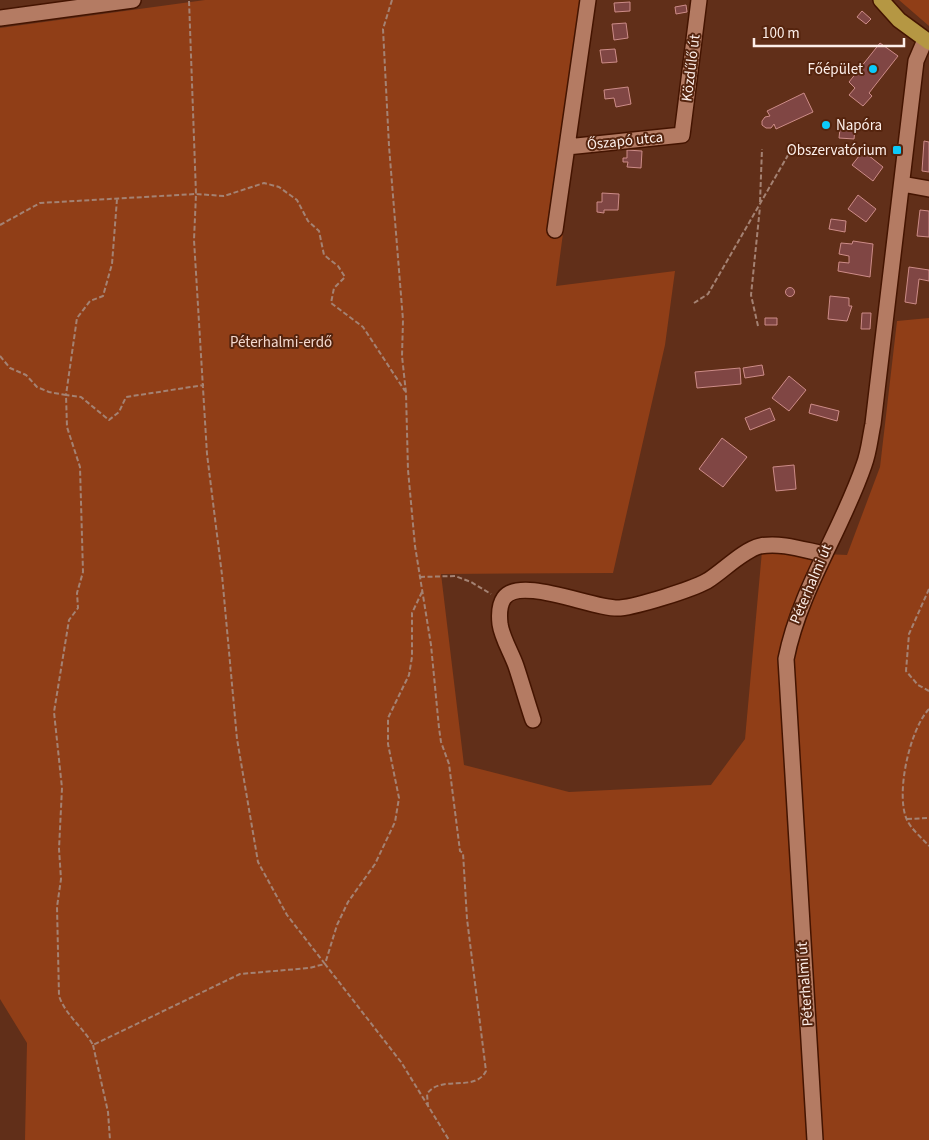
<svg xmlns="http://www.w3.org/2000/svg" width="929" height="1140" font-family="'Source Sans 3',sans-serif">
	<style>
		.green { fill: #903e17 }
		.building { fill: #804644; stroke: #cd8c88 }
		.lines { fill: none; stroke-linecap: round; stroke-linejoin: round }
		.minor-casing { stroke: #441400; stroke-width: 18 }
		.major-casing { stroke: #441400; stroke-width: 18 }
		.path { stroke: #a48273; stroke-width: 2; stroke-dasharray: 5 2.5; stroke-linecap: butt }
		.minor { stroke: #b47b63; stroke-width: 15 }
		.major { stroke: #b59743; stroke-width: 15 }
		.poi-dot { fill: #0ccafa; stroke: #55240e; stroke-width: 2 }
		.labels { text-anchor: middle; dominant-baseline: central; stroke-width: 4; stroke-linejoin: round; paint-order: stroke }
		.street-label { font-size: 15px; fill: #fdefea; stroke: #55240e }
		.poi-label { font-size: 15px; fill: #fdefea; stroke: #55240e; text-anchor: end }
		.park-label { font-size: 15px; fill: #f4d9cf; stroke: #55240e }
	</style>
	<rect width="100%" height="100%" fill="#612f19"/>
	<path class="green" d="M205,0h389l-38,286 119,-15 -10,74 -52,228 -172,1 23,191 105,27 142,-7 34,-46 17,-188 85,4 33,-88 17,-146 32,-3v822h-904l2,-97 -27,-44v-971z
		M899,0h30v26z"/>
	<path class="building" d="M630,2v9l-15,1 -1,-9z
		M686,5l1,7 -11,2 -1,-7z
		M862,11l9,8 -5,5 -9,-7z
		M626,23l2,15 -14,2 -2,-16z
		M880,43l18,13 -29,37 3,3 -9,10 -14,-11 6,-7 -6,-6z
		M615,49l2,13 -15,1 -2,-13z
		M628,87l3,17 -15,3 -2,-9 -9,1 -1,-9z
		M804,93l9,19 -37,17 -2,-5 -3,4h-5l-4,-3v-4l3,-4 5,-1 -3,-5z
		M840,129l15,1 -1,9 -15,-1z
		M924,141l5,1v30l-7,-1z
		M627,150l15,1 -1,17 -14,-1 1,-5h-5v-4h4z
		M863,151l20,16 -10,14 -21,-16z
		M602,193l17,1 -1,16h-14v3l-7,-1v-10h5z
		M858,195l18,14 -10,13 -18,-13z
		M920,210l9,1v26l-12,-1z
		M831,219l15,2 -1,11 -16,-3z
		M853,241l20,3 -3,33 -32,-6 1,-9 10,1v-7l-10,-2 2,-11 11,1z
		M909,267l20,3v11l-10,-2 -3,25 -11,-2z
		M785.5 292a4.5 4.5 0 1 1 9 0a4.5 4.5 0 1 1-9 0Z
		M830,296l19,2v8h3l-5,15 -19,-2z
		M862,313h9l-1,16h-9z
		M765,318h12v7h-12z
		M762,365l2,10 -19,3 -2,-10z
		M740,368l1,16 -44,4 -2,-16z
		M789,376l17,14 -17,21 -17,-13z
		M811,404l28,7 -2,10 -28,-8z
		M770,408l5,12 -25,10 -5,-12z
		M722,438l25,19 -24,30 -24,-18z
		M794,465l2,24 -20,2 -3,-24z"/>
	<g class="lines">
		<defs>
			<path id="minor" d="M0,18l133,-18
				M567,147l115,-12 17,-135
				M902,184l27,5
				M555,230l33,-230
				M533,720c-6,-18 -11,-36 -17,-54 -5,-14 -14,-28 -16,-42 -1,-9 -1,-19 4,-26 16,-23 91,12 116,10 19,-2 70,-18 87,-27 15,-9 36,-31 53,-35 21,-4 44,4 64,8
				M815,1140l-29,-481c14,-70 55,-127 78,-194 5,-13 6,-27 9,-41l43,-363 9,-21"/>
			<path id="major" d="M881,0l18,20 30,22"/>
		</defs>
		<use href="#minor" class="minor-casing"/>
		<use href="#major" class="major-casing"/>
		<path class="path" d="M392,0l-9,29 6,117 14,174 -1,36 4,37 2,77 7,76 16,99 8,83 2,14 8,22 11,87 3,2 4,66 19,152c-11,22 -46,3 -59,23l1,12
			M117,199l-5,65 -9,32 -13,5 -13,17 -11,77 15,2 28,23 10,-8 7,-15 78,-12
			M760,202l2,-53
			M0,225l40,-22 156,-9 28,2 40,-13 15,4 18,13 11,21 11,10 5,24 14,11 7,11 -11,11 -3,15 32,24 42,64
			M694,303l14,-9 87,-151
			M758,326l-7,-31 9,-88
			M0,356l10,12 16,7 11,12 12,5 17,3 1,32 13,40 3,105 -6,21 1,15 -9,12 -15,92 8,76 -3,61 2,30 -4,28 2,89c7,20 24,31 34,49l147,-71 69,-6 16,-4 -38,-49 -29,-53 -21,-123 -15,-164 -15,-121 -13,-214 2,-46 -7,-194
			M420,577l35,-1 16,6 20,12
			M929,589l-20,45 -3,37 12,14 11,6
			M422,592l-10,21v44l-3,18 -21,43v26l11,54 -4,24 -20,42 -27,38 -11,23 -12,39 76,98 48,78
			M929,709c-19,20 -34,85 -22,111 4,9 15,18 22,26
			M907,819l22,-1
			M93,1045l15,67 2,28"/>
		<use href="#minor" class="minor"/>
		<use href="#major" class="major"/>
	</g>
	<g class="poi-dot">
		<circle cx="873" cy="69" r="5"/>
		<circle cx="826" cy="125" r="5"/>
		<rect x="892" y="145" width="10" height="10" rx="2.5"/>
	</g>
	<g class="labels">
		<g class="street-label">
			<text transform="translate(691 68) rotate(-83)">Közdűlő út</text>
			<text transform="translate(625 141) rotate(-6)">Őszapó utca</text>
			<text transform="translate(811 584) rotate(-67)">Péterhalmi út</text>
			<text transform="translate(805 984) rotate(-94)">Péterhalmi út</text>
		</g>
		<g class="poi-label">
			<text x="863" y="69">Főépület</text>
			<text x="836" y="125" text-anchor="start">Napóra</text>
			<text x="887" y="150">Obszervatórium</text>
		</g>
		<g class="park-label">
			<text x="281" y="342">Péterhalmi-erdő</text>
		</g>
	</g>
	<path d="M754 38v8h150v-8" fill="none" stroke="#fdefea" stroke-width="2.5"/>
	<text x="762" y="38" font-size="15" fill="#fdefea" stroke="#55240e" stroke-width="4" paint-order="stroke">100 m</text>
</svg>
